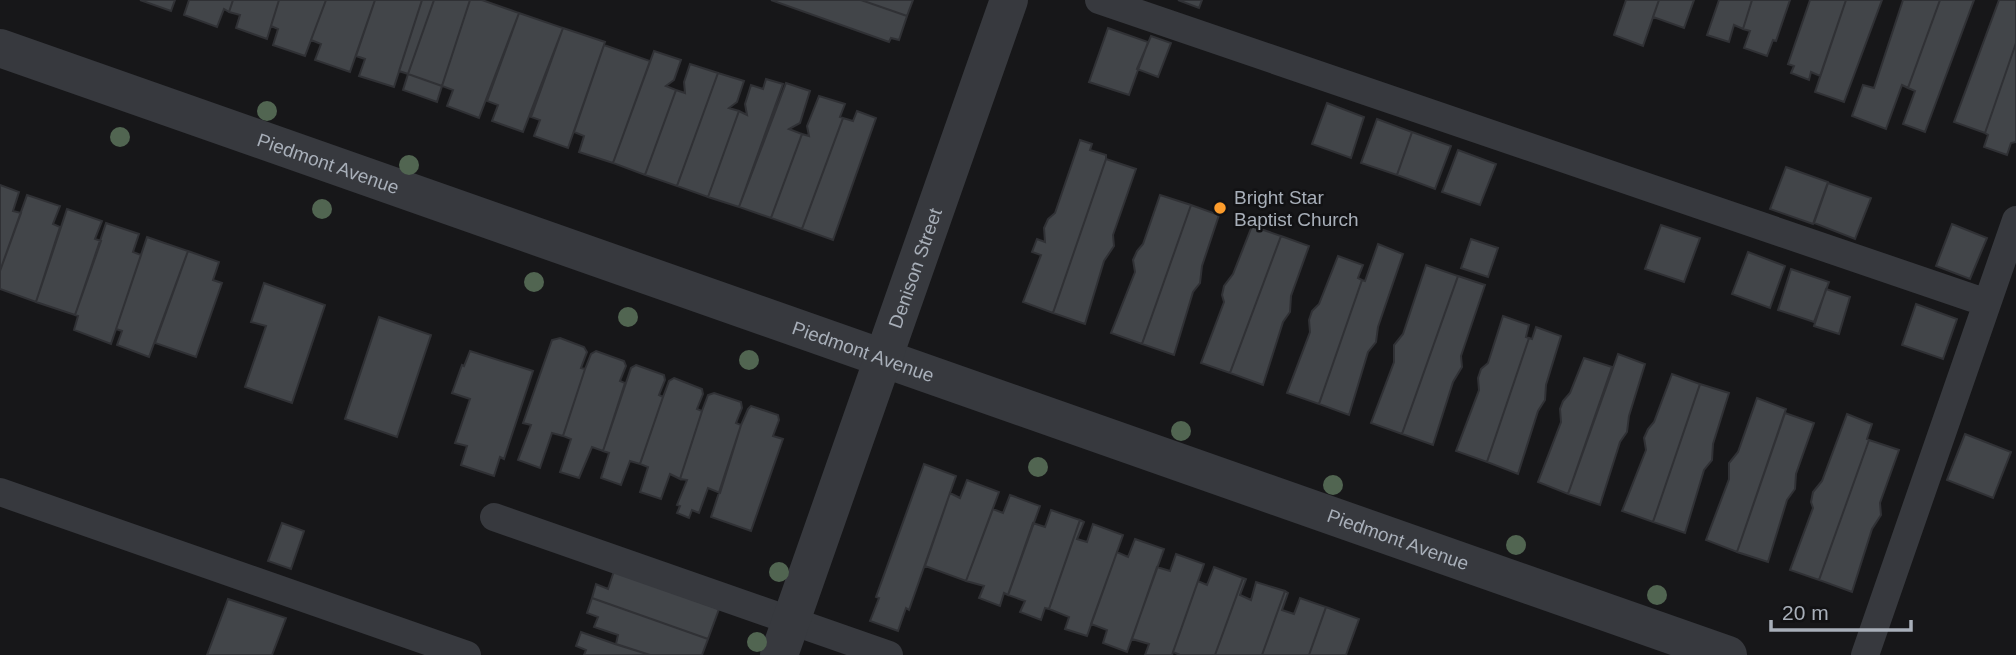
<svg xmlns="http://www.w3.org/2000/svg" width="2016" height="655" font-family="Helvetica,sans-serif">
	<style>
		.building { fill: #424549; stroke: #303135; stroke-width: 2 }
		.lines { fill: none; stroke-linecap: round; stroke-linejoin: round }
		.service { stroke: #37393e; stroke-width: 28 }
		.minor { stroke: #37393e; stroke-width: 38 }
		.tree { fill: #516551 }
		.poi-dot { fill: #fc9c2c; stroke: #121214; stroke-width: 2.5 }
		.labels { text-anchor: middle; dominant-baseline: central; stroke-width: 5; stroke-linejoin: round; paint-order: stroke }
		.street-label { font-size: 19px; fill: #a8afb9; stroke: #121214 }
		.poi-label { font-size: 19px; fill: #a8afb9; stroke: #121214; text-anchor: start }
	</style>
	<rect width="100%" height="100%" fill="#171719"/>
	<path class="building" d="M140,0h35l-4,11z
		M189,0h44l-4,12 -5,-3 -7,18 -33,-12z
		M233,0h46l-12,39 -31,-11 4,-13 -11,-3z
		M279,0h47l-21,56 -32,-11 5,-16 -7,-3z
		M326,0h49l-25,72 -35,-12 6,-16 -10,-4z
		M375,0h47l-28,87 -35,-11 6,-17 -9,-3z
		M422,0h12l-26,74 -9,-3z
		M434,0h36l-28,86 -34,-12z
		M470,0h12l37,13 -40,105 -32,-12 6,-16 -11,-4z
		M771,0h90l46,16 -8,24 -8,-2 -2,4z
		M861,0h52l-6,16z
		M1178,0h24l-3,8z
		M1626,0h33l-16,46 -29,-11z
		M1659,0h35l-10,28 -31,-11z
		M1719,0h33l-9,29 -9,-4 -5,17 -22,-7z
		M1752,0h38l-14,41 -3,-1 -6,16 -23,-8 6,-17 -7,-2z
		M1810,0h36l-26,76 -9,-4 -2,8 -18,-7 3,-7 -6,-2z
		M1846,0h36l-38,102 -29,-10z
		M1903,0h37l-32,88 -6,-3 -16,44 -34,-13 11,-31 11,3z
		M1940,0h34l-49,132 -22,-8 12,-33 -7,-3z
		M1999,0h17v43l-31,90 -31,-11z
		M519,13l44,15 -40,104 -31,-11 6,-16 -11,-4z
		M563,28l42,14 -37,106 -34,-12 6,-16 -9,-3z
		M1108,28l40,14 -19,53 -40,-13z
		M1151,36l20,7 -13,34 -21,-8z
		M2016,43v99l-5,1 -4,12 -23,-8 4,-12 -3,-2z
		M604,45l46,16 -37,102 -34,-11 5,-16 -10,-4z
		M654,51l27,9 -7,20 -8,6 10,4 -31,85 -32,-12z
		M690,64l28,9 -41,113 -32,-11 31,-85 9,3 -1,-11z
		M718,73l26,8 -7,21 -8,6 10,3 -31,86 -31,-11z
		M408,74l34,12 -5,16 -34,-12z
		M766,79l17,5 -44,123 -31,-10 31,-86 8,4 -2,-11 6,-19 12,4z
		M786,83l24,8 -10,32 -11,6 13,5 -31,84 -32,-11z
		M819,96l26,8 -5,13 3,1 -41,111 -31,-11 31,-84 7,2 -2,-10z
		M1327,103l37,14 -13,41 -39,-14z
		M857,111l19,7 -43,122 -31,-11 41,-111 10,3z
		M1377,119l35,13 -15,43 -36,-12z
		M1412,132l39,14 -16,43 -38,-14z
		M1080,140l12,4 -2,6 16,5v4l-53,154 -30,-11 18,-47 -9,-3 5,-13 8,3 -1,-14 4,-9 7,-6z
		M1458,150l38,14 -16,41 -38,-13z
		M1106,159l30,10 -23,66 1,11 -10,15 -19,63 -32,-11z
		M1786,167l42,15 -15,42 -43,-15z
		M1828,183l43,15 -16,41 -41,-16z
		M0,185l19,7 -6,19 8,2 -21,58z
		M27,195l33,11 -7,18 7,3 -24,75 -36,-13v-18z
		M1160,195l31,10 -49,139 -31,-11 24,-61 -2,-12 4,-9 6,-7z
		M1191,205l28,10 -17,51 -2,17 -7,9 -19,63 -32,-11z
		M67,209l35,12 -7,18 6,2 -26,74 -39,-13z
		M106,223l33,11 -6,18 8,3 -30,89 -37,-14 4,-14 -3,-1z
		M1952,224l35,14 -17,41 -34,-13z
		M1661,225l39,13 -16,44 -39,-13z
		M1252,226l29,10 -51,137 -29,-10 23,-61 -2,-7 2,-9 9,-12z
		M1281,236l28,10 -18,50 -1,16 -7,10 -20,63 -33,-12z
		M147,237l41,14 -39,106 -32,-12 5,-14 -6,-2z
		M1471,239l27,9 -10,29 -27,-9z
		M1378,244l25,10 -25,73 -2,15 -8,10 -19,63 -30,-11 43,-124 3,1z
		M188,251l31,11 -6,18 9,3 -26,74 -41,-14z
		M1748,252l37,14 -15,42 -38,-14z
		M1338,256l25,9 -5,13 4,2 -43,124 -32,-11 23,-61 -1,-12 3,-9 7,-7z
		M1426,265l32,11 -56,158 -31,-11 23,-61v-17l9,-11z
		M1791,269l38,13 -15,40 -36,-12z
		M1458,276l27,9 -24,71 1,11 -9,15 -20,63 -31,-11z
		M264,283l61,22 -33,98 -47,-16 21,-61 -15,-4z
		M1826,289l24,8 -11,37 -25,-8z
		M1916,304l41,15 -14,40 -41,-14z
		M1503,316l26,9 -3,12 3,1 -42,124 -31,-11 23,-61 -1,-12 3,-9 7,-6z
		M379,317l52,18 -34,102 -52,-18z
		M1536,327l25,9 -15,49 -1,15 -7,11 -20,63 -31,-12 42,-124 3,1z
		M560,338l24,9 3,5 -6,16 4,1 -22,67 -11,-3 -12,35 -22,-8 13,-35 -8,-2 29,-83z
		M470,351l63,20 -29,88 -4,-2 -6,19 -33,-11 6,-19 -12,-3 15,-44 -18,-6 10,-28 2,1z
		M596,351l28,10 2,5 -6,15 5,2 -22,68 -11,-4 -13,31 -19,-6 11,-33 -8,-3 22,-67 6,-15z
		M1618,354l27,10 -16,52 -2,16 -7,10 -20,63 -32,-11z
		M1584,358l28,9 -44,127 -30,-12 23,-60 -1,-13 3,-8 7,-8z
		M636,365l28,10 1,5 -6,15 4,2 -23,67 -10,-3 -9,24 -20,-7 8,-25 -6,-2 28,-83z
		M1672,374l28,10 -47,138 -31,-11 24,-61 -2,-12 4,-9 6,-7z
		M674,378l28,11 1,5 -6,15 5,2 -22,68 -10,-5 -9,25 -21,-7 8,-25 -8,-3 23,-67 6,-16z
		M1700,384l29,9 -16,51 -1,16 -8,10 -19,63 -32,-11z
		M714,393l27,9 1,6 -6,15 5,2 -21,68 -12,-5 -9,25 -7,-3 -3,8 -12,-5 3,-7 -3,-1 10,-25 -7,-1 22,-68 6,-16z
		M1757,398l29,11 -49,143 -31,-12 23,-61v-16l9,-11z
		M751,406l27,9 1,5 -6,16 10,3 -32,92 -40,-14 30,-92 7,-16z
		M1785,413l29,10 -18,51 -1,15 -8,11 -19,62 -31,-10z
		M1847,414l25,10 -5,15 2,1 -50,140 -29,-10 23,-62 -2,-6 2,-10 9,-11z
		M1965,434l46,18 -18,46 -46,-18z
		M1869,440l30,10 -19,53 1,12 -9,14 -20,63 -33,-12z
		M924,464l32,12 -47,134 -3,-2 -8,23 -28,-10 9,-23 -3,-1z
		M967,480l32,12 -33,89 -41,-15 25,-73 10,5z
		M1010,495l30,11 -32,89 -4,-2 -4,13 -21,-8 5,-12 -18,-5 27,-72 10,4z
		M1051,510l29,10 -31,89 -4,-1 -4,12 -21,-8 5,-11 -17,-6 25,-72 12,4z
		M1080,520l4,2 -7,17 10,3 6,-18 30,11 -36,101 -22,-7 4,-12 -20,-8z
		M282,523l22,8 -13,38 -23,-8z
		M1135,539l29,10 -37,103 -24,-9 4,-13 -16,-6 26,-72 11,5z
		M1176,554l28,10 -32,91h-27l4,-11 -17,-5 25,-72 13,4z
		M1214,567l29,11 -28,77h-35l-7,-3 25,-71 9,4z
		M614,571l105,38 -11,30 -116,-41 4,-14 12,5z
		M1243,578l3,1 -6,16 11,5 5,-18 29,9 -23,64h-47z
		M1285,591l3,2 -6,17 12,4 6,-16 26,9 -17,48h-47z
		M592,598l116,41 -6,16h-52l-34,-11 2,-9 -24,-8 4,-10 -11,-4z
		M228,599l58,19 -14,37h-65z
		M1326,607l33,12 -13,36h-37z
		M581,632l34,12 35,11h-66l2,-5 -10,-4z"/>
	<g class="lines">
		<path class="service" d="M1099,0l888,303
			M0,492l467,163
			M494,517l395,138
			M1865,655l151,-435"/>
		<g class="minor">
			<path id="s1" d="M0,48l1728,607"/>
			<path id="s2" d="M779,655l230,-655"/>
		</g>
	</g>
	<g class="tree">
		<circle cx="267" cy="111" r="10"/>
		<circle cx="120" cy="137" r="10"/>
		<circle cx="409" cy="165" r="10"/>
		<circle cx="322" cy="209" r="10"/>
		<circle cx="534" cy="282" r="10"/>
		<circle cx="628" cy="317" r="10"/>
		<circle cx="749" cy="360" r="10"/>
		<circle cx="1181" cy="431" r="10"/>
		<circle cx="1038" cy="467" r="10"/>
		<circle cx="1333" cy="485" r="10"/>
		<circle cx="1516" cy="545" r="10"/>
		<circle cx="779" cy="572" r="10"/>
		<circle cx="1657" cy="595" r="10"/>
		<circle cx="757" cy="642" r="10"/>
	</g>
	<circle class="poi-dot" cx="1220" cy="208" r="7"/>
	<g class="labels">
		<g class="street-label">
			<text stroke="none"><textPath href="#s1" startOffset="348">Piedmont Avenue</textPath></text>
			<text stroke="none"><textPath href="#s2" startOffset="410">Denison Street</textPath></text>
			<text stroke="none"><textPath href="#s1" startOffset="915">Piedmont Avenue</textPath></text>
			<text stroke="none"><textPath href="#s1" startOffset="1482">Piedmont Avenue</textPath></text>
		</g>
		<g class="poi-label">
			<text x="1234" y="197">Bright Star<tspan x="1234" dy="22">Baptist Church</tspan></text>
		</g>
	</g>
	<path d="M1771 620v10h140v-10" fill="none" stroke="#a8afb9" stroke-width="3.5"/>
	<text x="1782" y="620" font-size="21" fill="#a8afb9" stroke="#121214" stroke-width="5" paint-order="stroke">20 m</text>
</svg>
